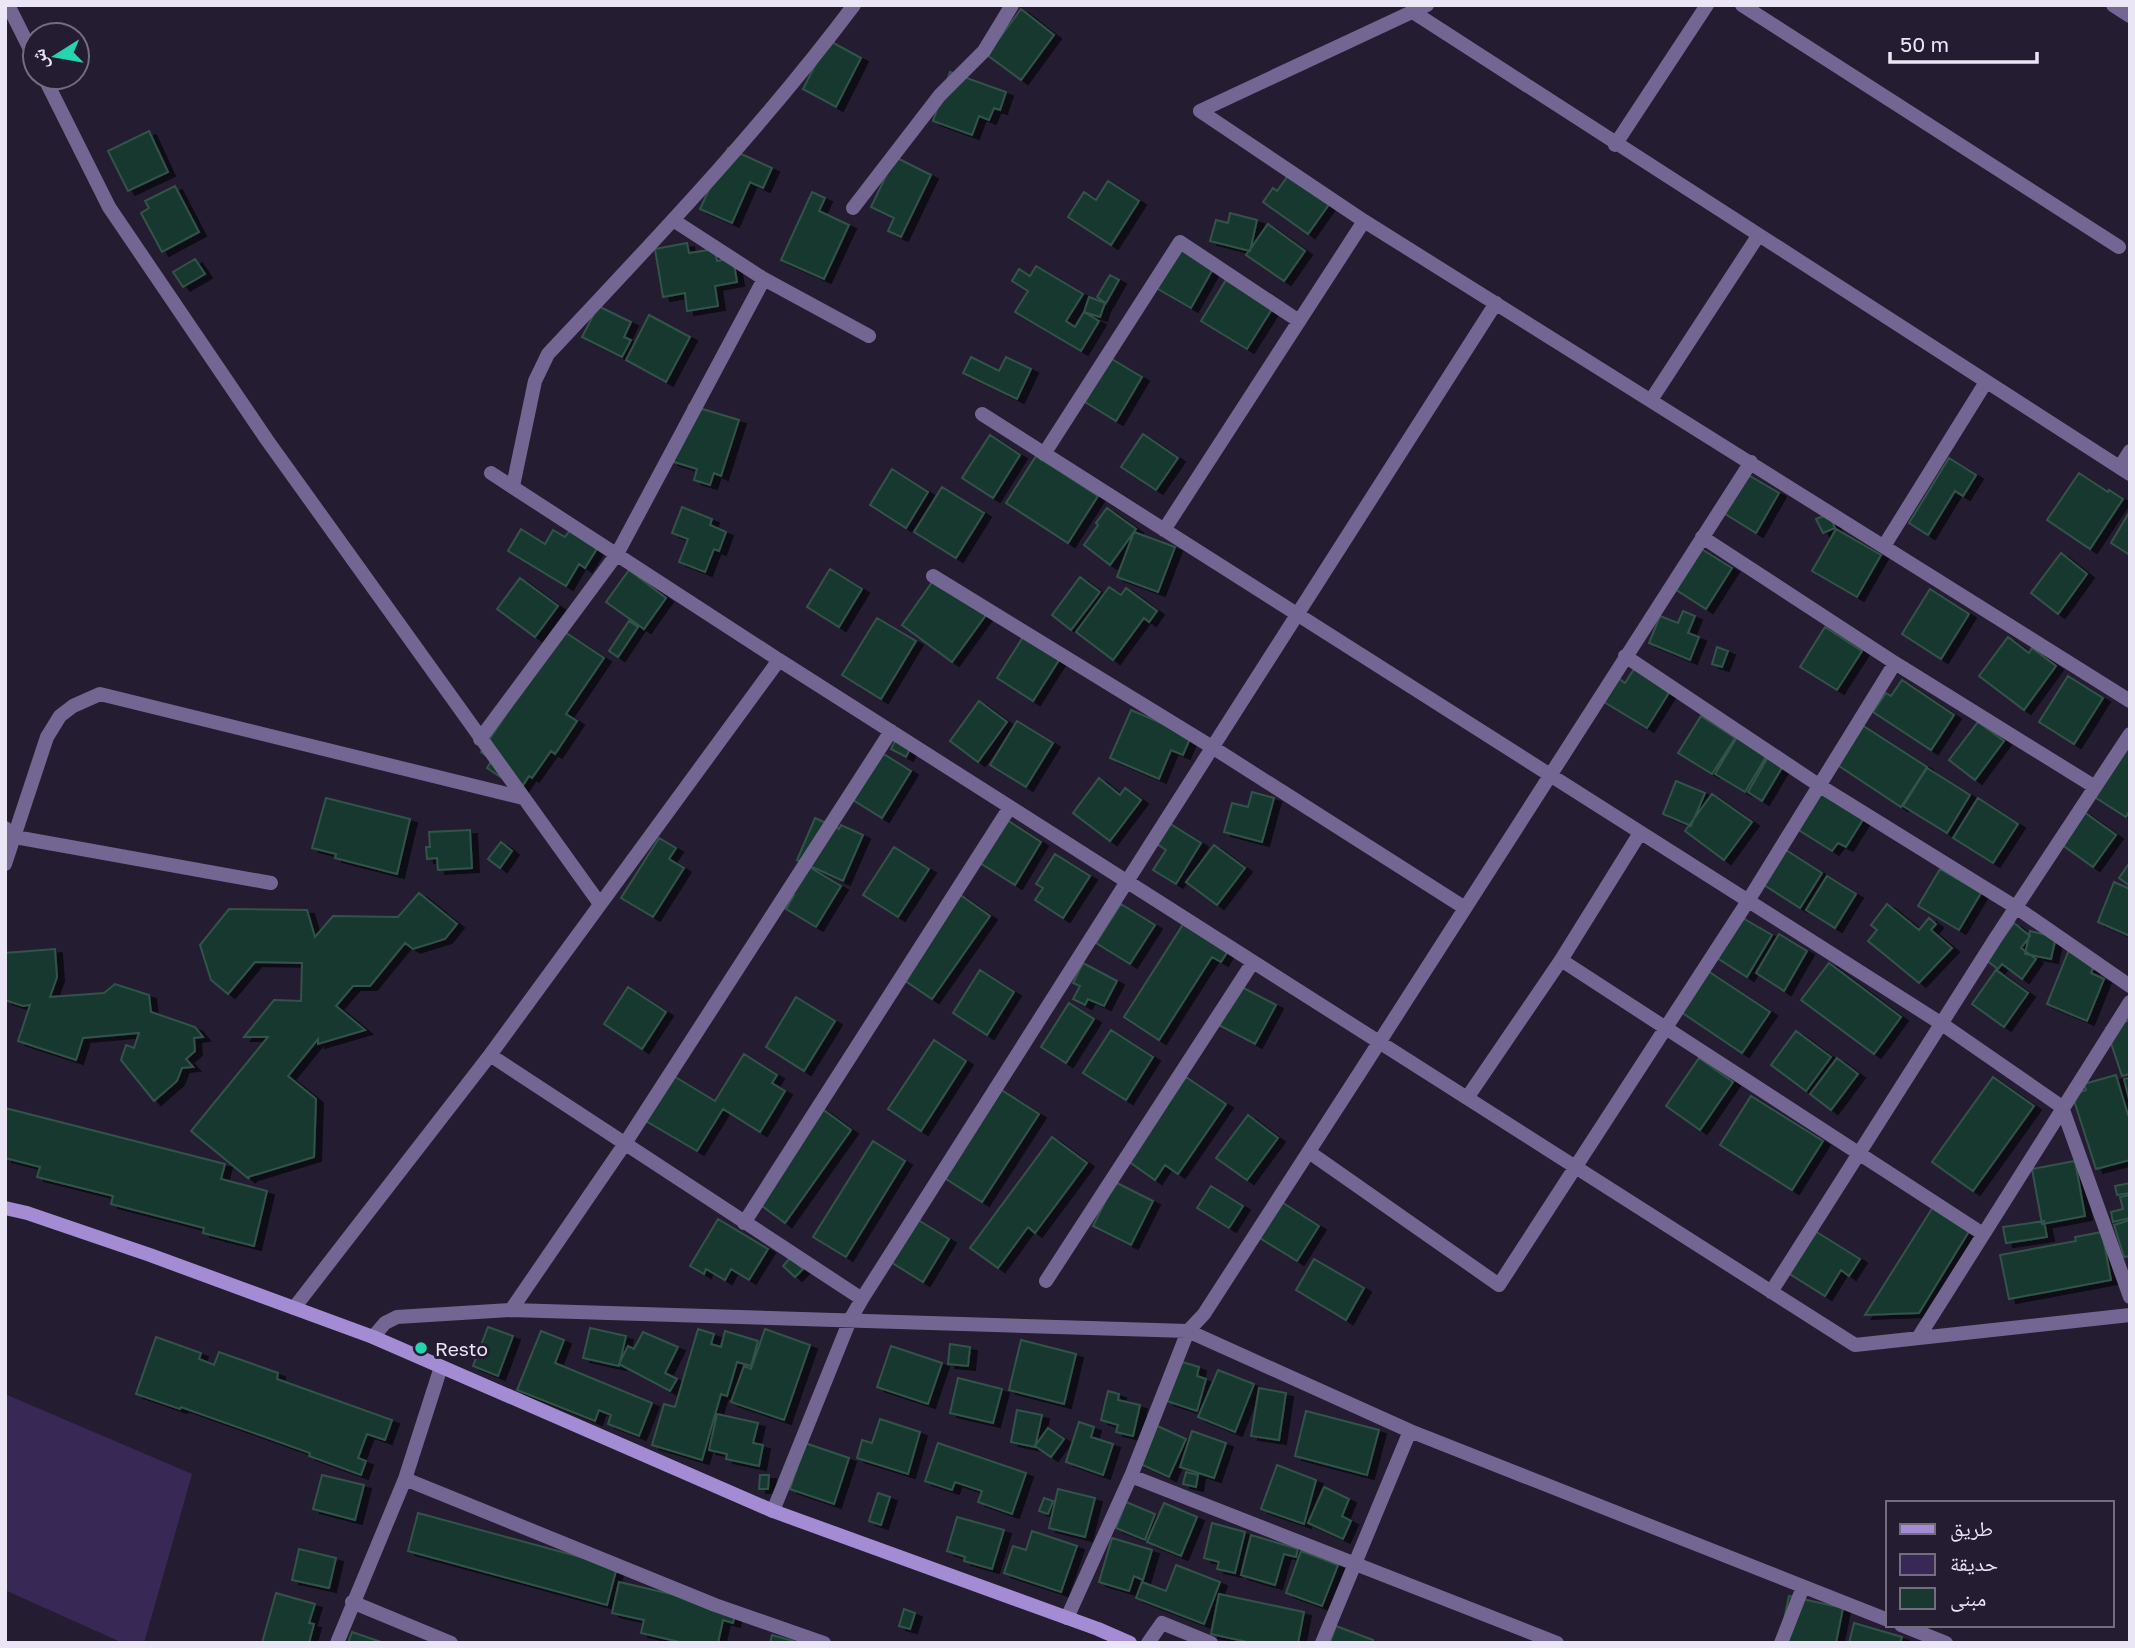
<svg xmlns="http://www.w3.org/2000/svg" width="2135" height="1648" font-family="'Golos Text','Noto Naskh Arabic',sans-serif">
	<style>
		.green { fill: #382855 }
		.building { fill: #19382f; stroke: #335248; stroke-width: 2; filter: url(#shadow) }
		.lines { fill: none; stroke-linecap: round; stroke-linejoin: round }
		.street { stroke: #746692; stroke-width: 14 }
		.secondary { stroke: #a48cd4; stroke-width: 14 }
		.poi-dot { fill: #24d5af; stroke: #241d32; stroke-width: 2.5 }
		.labels { text-anchor: middle; dominant-baseline: central; stroke-width: 6; stroke-linejoin: round; paint-order: stroke }
		.poi-label { font-size: 19px; fill: #eae6f5; stroke: #241d32; text-anchor: start }
	</style>
	<defs>
		<filter id="shadow"><feDropShadow dx="7" dy="4" stdDeviation="0" flood-color="#0009"/></filter>
	</defs>
	<rect width="100%" height="100%" fill="#241d32"/>
	<path class="green" d="M5,1394l187,80 -48,169h-21l-118,-53z"/>
	<path class="building" d="M1021,9l33,26 -33,45 -34,-25z
		M828,40l33,18 -25,49 -33,-18z
		M950,72l56,20 -6,18 -6,-2 -5,12 -10,-4 -7,19 -39,-14z
		M149,131l19,41 -40,19 -20,-40z
		M728,148l44,20 -9,20 -13,-6 -18,41 -32,-14z
		M895,157l36,18 -30,62 -13,-6 6,-13 -23,-11z
		M1290,173l40,30 -22,31 -45,-32 10,-14 4,3z
		M1108,181l31,20 -28,44 -43,-28 16,-25 12,8z
		M175,186l24,46 -37,20 -21,-39 8,-5 -4,-7z
		M812,192l13,6 -6,13 30,14 -25,54 -43,-19z
		M1230,213l27,7 -7,31 -40,-10 6,-21 12,3z
		M1268,224l37,27 -21,30 -38,-26z
		M687,243l2,10 26,-4 2,12 16,-3 4,24 -22,4 3,20 -31,5 -2,-18 -22,4 -8,-48z
		M1175,244l39,23 -23,41 -40,-23z
		M195,259l10,15 -22,13 -10,-15z
		M1036,266l47,28 -17,27 9,6 9,-15 15,9 -18,30 -66,-39 13,-21 -16,-10 7,-12 11,7z
		M1110,275l9,5 -13,23 -9,-6z
		M1226,280l46,29 -25,40 -46,-28z
		M1089,297l16,6 -5,14 -16,-5z
		M598,306l33,16 -7,15 7,3 -9,17 -40,-20z
		M649,315l41,22 -24,45 -40,-22z
		M971,357l28,14 7,-14 25,12 -14,30 -54,-26z
		M1110,358l32,19 -26,44 -31,-19z
		M689,405l50,15 -18,56 -7,-3 -4,12 -16,-5 3,-11 -26,-8z
		M1143,434l35,24 -22,32 -35,-23z
		M990,435l30,20 -27,43 -31,-20z
		M1036,456l62,40 -30,47 -62,-40z
		M1949,458l27,17 -13,21 -8,-5 -27,44 -19,-12z
		M892,469l36,23 -22,36 -36,-23z
		M1745,473l34,20 -23,40 -34,-21z
		M2079,473l29,19 1,-2 14,9 -33,50 -43,-29z
		M942,487l42,26 -28,45 -42,-26z
		M682,507l30,12 -2,6 16,7 -7,19 -5,-2 -9,23 -26,-10 9,-23 -16,-6z
		M1107,508l29,21 -26,36 -26,-20 14,-20 -2,-2z
		M2130,511v44l-19,-12z
		M1829,514l6,14 -12,5 -7,-14z
		M521,529l24,15 8,-14 12,7 5,-7 28,17 -13,21 -6,-4 -13,22 -58,-35z
		M1836,529l45,26 -24,42 -45,-26z
		M1134,532l41,15 -17,45 -41,-15z
		M1695,545l37,23 -26,41 -36,-23z
		M2061,553l26,21 -29,40 -27,-21z
		M830,569l32,20 -23,38 -32,-20z
		M629,570l37,28 -22,31 -38,-27z
		M1080,577l20,15 -29,38 -19,-15z
		M520,578l38,28 -23,31 -38,-28z
		M935,578l51,37 -34,47 -50,-37z
		M1109,587l12,8 5,-7 31,23 -8,11 -5,-4 -31,42 -37,-28z
		M1930,589l39,25 -28,45 -39,-25z
		M1683,611l12,5 -7,17 11,4 -9,23 -41,-17 11,-27 18,7z
		M877,618l39,23 -35,58 -39,-24z
		M629,621l9,6 -20,30 -9,-6z
		M1825,627l37,24 -25,39 -37,-23z
		M562,630l42,28 -38,56 11,7 -22,33 -4,-3 -19,27 -3,-2 -9,14 -33,-22 5,-8 -11,-8z
		M1025,634l36,23 -28,44 -36,-23z
		M2008,637l21,16 3,-5 24,18 -32,44 -45,-34z
		M1717,647l11,4 -6,16 -10,-3z
		M1634,669l36,22 -23,37 -43,-26 14,-24 7,5z
		M2068,676l35,22 -29,46 -35,-22z
		M1902,680l52,35 -23,35 -58,-38 13,-19 5,3z
		M979,701l28,21 -29,40 -28,-21z
		M1131,710l60,26 -8,19 -12,-5 -12,29 -49,-21z
		M1701,716l34,22 -23,36 -34,-21z
		M1017,721l36,22 -27,44 -36,-22z
		M1978,722l26,19 -29,39 -26,-20z
		M1859,723l68,44 -26,40 -68,-45z
		M897,737l15,8 -6,12 -15,-8z
		M1737,737l30,18 -22,37 -30,-18z
		M2130,737v73l-4,7 -33,-21z
		M874,748l37,23 -29,47 -37,-23z
		M1768,757l15,9 -21,35 -14,-9z
		M1927,768l43,27 -23,38 -44,-27z
		M1099,778l21,17 5,-7 16,12 -31,41 -37,-28z
		M1676,781l29,12 -14,33 -28,-12z
		M1821,791l43,27 -18,29 -8,-4 -6,8 -35,-22z
		M1252,792l22,6 -12,44 -38,-10 8,-29 16,4z
		M1712,794l40,28 -28,38 -39,-29z
		M326,798l84,21 -13,55 -62,-16 1,-4 -24,-6z
		M1978,798l40,26 -25,39 -40,-25z
		M2084,812l32,23 -23,32 -32,-23z
		M815,818l24,11 2,-4 22,10 -20,46 -46,-21z
		M1007,820l34,22 -26,43 -35,-22z
		M1169,823l32,20 -25,41 -23,-14 13,-20 -9,-6z
		M470,830l2,38 -34,2 -1,-12 -10,1 -1,-12h4l-1,-15z
		M659,838l17,10 -7,11 15,9 -31,49 -32,-19z
		M501,842l11,9 -12,17 -12,-9z
		M1214,845l31,23 -28,37 -31,-23z
		M894,847l35,22 -31,48 -35,-22z
		M1786,850l36,23 -22,35 -36,-23z
		M1055,854l35,22 -27,42 -28,-18 8,-12 -7,-4z
		M801,862l40,24 -25,41 -30,-18 8,-14 -9,-6z
		M2130,862v24l-11,-8z
		M1940,869l41,24 -22,37 -41,-24z
		M1827,876l29,18 -21,34 -29,-18z
		M2114,882l16,7v47l-32,-14z
		M419,893l38,31 -12,15 -32,10 -8,-6 -35,43h-17l-17,20 29,24 -47,14v-5l-30,37 28,23 -2,58 -66,20 1,2 -58,-48 77,-94h-24l30,-37 27,1 1,-38 -47,-1 -27,32 -17,-14 -11,-35 29,-36 78,1 8,27 18,-21 65,1z
		M959,894l31,22 -58,83 -31,-21z
		M1121,904l34,21 -25,39 -34,-21z
		M1887,904l32,26 10,-12 7,6 -5,6 21,18 -33,35 -51,-42 9,-11 -6,-5z
		M1741,917l31,18 -25,42 -30,-19z
		M1184,923l44,28 -7,11 -9,-5 -53,83 -35,-23z
		M2014,923l16,13 -9,12 15,11 -14,20 -20,-15 -4,5 -12,-9z
		M2030,931l26,6 -5,22 -26,-5z
		M1779,934l28,17 -23,40 -28,-18z
		M2071,945l27,12 -7,16 13,6 -17,42 -40,-17z
		M55,949l2,28 -7,20 54,-4 11,-9 34,11 2,17 44,15 8,10 -9,1 1,13 -9,8 7,8 -11,1 -5,13 -23,20 -33,-41 5,-15 8,3 5,-15 -56,5 -7,22 -58,-19 12,-36 -7,1 -18,-6v-47z
		M1083,963l34,18 -13,25 -16,-7 -3,6 -12,-6 7,-13 -7,-3z
		M1829,963l72,54 -27,37 -73,-54z
		M980,970l34,22 -27,43 -34,-22z
		M1996,970l32,23 -24,34 -32,-23z
		M1708,971l62,41 -28,41 -61,-41z
		M1236,984l40,21 -21,39 -40,-21z
		M628,987l38,25 -24,37 -38,-25z
		M796,997l39,24 -31,50 -38,-24z
		M1069,1003l25,16 -28,44 -25,-16z
		M2130,1020v54l-8,2 -16,-48z
		M1111,1030l42,27 -27,43 -43,-27z
		M1796,1031l35,26 -25,34 -35,-26z
		M934,1040l32,21 -45,70 -33,-22z
		M744,1054l33,21 -5,8 13,8 -25,41 -37,-23 -26,42 -58,-34 28,-45 48,29z
		M1699,1058l34,24 -33,48 -34,-24z
		M1837,1058l21,16 -27,36 -21,-16z
		M2116,1075l12,40h2v45l-34,9 -24,-75 14,-4 -2,-6z
		M1186,1077l40,27 -48,70 -13,-9 -10,15 -27,-19z
		M1993,1077l41,29 -61,85 -41,-29z
		M2130,1078v25l-6,-24z
		M1000,1089l39,25 -57,88 -39,-25z
		M1751,1096l72,45 -31,49 -72,-45z
		M5,1108l220,56 -4,15 46,12 -13,55 -51,-13 1,-5 -93,-24 2,-8 -76,-19 3,-10 -35,-9z
		M821,1108l30,22 -66,93 -31,-23z
		M1248,1115l30,23 -31,42 -31,-22z
		M1052,1137l35,26 -52,70 -7,-6 -30,41 -28,-20z
		M873,1141l32,20 -59,96 -33,-20z
		M2075,1161l10,55 -43,8 -10,-55z
		M1115,1182l38,19 -22,44 -38,-19z
		M2130,1183v10l-13,2 -2,-9z
		M1211,1186l32,20 -14,22 -32,-20z
		M2130,1195v23l-17,4 -2,-10 12,-3 -3,-12z
		M1280,1201l39,25 -22,35 -39,-24z
		M1933,1207l38,21 -52,85 -54,2z
		M915,1218l34,21 -26,43 -34,-21z
		M718,1219l50,30 -19,31 -18,-11 -6,11 -19,-11 -2,5 -14,-8z
		M2130,1220v36l-6,1 -10,-32z
		M2044,1221l3,16 -41,6 -3,-16z
		M1815,1231l45,28 -11,17 -8,-6 -16,26 -37,-23z
		M2102,1232l9,48 -102,19 -9,-44 76,-14 -1,-4z
		M790,1258l13,11 -8,8 -12,-11z
		M1314,1259l50,29 -18,32 -50,-30z
		M488,1327l25,9 -15,40 -25,-10z
		M590,1328l36,8 -7,30 -36,-8z
		M698,1329l16,5 -3,10 10,3 4,-16 33,10 -7,25 -14,-4 -10,34 -6,-2 -19,66 -50,-15 12,-41 11,3z
		M765,1329l45,16 -26,75 -53,-18 13,-36 7,3z
		M541,1331l23,9 -9,23 97,40 -13,33 -31,-12 3,-9 -12,-5 -4,11 -78,-31z
		M643,1332l35,15 -13,26 12,6 -7,12 -51,-27 9,-18 6,3z
		M156,1337l45,16 -2,6 15,6 5,-13 59,21 -1,6 115,41 -7,20 -18,-6 -9,24 8,3 -5,14 -52,-19 1,-3 -129,-46 -1,2 -44,-15z
		M1021,1340l55,14 -12,50 -55,-14z
		M950,1344l20,3 -2,19 -20,-2z
		M891,1346l51,17 -14,41 -51,-17z
		M1179,1361l20,6 -2,9 9,3 -9,32 -30,-10z
		M1218,1370l36,14 -19,48 -37,-15z
		M958,1378l44,11 -9,34 -43,-10z
		M1259,1388l27,5 -7,47 -28,-4z
		M1108,1391l11,3 -1,6 22,5 -7,31 -17,-4 2,-7 -17,-5z
		M1017,1410l25,5 -7,32 -24,-5z
		M1306,1411l73,19 -12,45 -72,-19z
		M717,1414l41,9 -5,20 10,2 -4,21 -33,-7 1,-5 -18,-4z
		M880,1419l40,13 -12,42 -51,-16 5,-18 10,3z
		M1079,1422l15,5 -3,10 22,7 -10,31 -37,-13z
		M1153,1424l33,15 -17,38 -33,-15z
		M1048,1428l16,11 -13,18 -16,-11z
		M1192,1431l34,12 -12,35 -34,-11z
		M805,1443l44,15 -15,46 -44,-15z
		M938,1443l88,30 -14,41 -34,-12 4,-11 -27,-9 -3,8 -27,-9z
		M1277,1465l39,15 -12,44 -43,-15z
		M1186,1472l12,3 -2,12 -13,-3z
		M322,1475l42,10 -9,35 -42,-11z
		M760,1475h9l-1,14h-9z
		M1324,1487l25,12 -7,17 9,5 -8,18 -35,-16z
		M1058,1489l37,9 -10,39 -36,-9z
		M878,1493l12,4 -9,28 -12,-4z
		M1044,1498l9,3 -5,13 -9,-3z
		M1126,1502l29,12 -10,26 -29,-12z
		M1164,1503l33,14 -16,39 -34,-14z
		M418,1513l199,54 -10,38 -199,-54z
		M957,1517l47,13 -12,39 -28,-8 1,-4 -18,-6z
		M1212,1523l33,9 -10,41 -18,-4 2,-7 -15,-4z
		M1032,1531l45,15 -16,46 -57,-19 9,-27 13,4z
		M1251,1535l47,14 -2,8 -12,-3 -9,31 -34,-10z
		M1112,1538l40,12 -9,30 -9,-4 -5,15 -30,-9z
		M299,1549l37,9 -7,30 -37,-8z
		M1301,1551l37,14 -16,41 -36,-13z
		M1176,1565l44,17 -16,42 -68,-26 6,-16 24,9z
		M619,1582l117,27 -3,14 -10,-3 -5,23h-34l-43,-10 3,-13 -32,-7z
		M276,1593l39,11 -6,19 5,1 -5,19h-47z
		M1219,1594l85,18 -6,31h-46l-41,-9z
		M1789,1596l54,12 -7,35h-57z
		M904,1609l11,4 -5,16 -11,-3z
		M1854,1623l48,14 -2,6h-51z
		M1336,1626l37,14v3h-43z
		M352,1632l32,11h-36z
		M772,1635l28,8h-30z"/>
	<g class="lines">
		<path class="street" d="M8,5l27,54
			M1742,5l377,242
			M2113,5l17,11
			M1413,12l717,462
			M44,77l65,130 158,233 333,464
			M1200,111l164,110 766,480
			M1200,111l227,-106
			M1615,145l92,-140
			M853,208l87,-113 44,-44 28,-46
			M673,220l91,59 105,57
			M1651,400l107,-164
			M982,414l960,610 120,83 68,190
			M1044,454l136,-212 119,79
			M2120,467l10,-16
			M491,473l288,187
			M513,486l22,-105 13,-27c106,-113 213,-225 306,-349
			M1164,530l200,-309
			M1702,537l193,126 200,124
			M1884,546l102,-164
			M933,576l279,171 253,161
			M1625,656l195,130 197,122 113,78
			M480,739l137,-185 147,-275
			M5,828l10,9 256,46
			M5,864l42,-127 13,-21 13,-10 27,-12 423,104
			M1561,960l422,274
			M490,1055l372,244
			M1467,1098l94,-138 79,-127
			M1309,1152l190,133 249,-384 147,-238
			M744,1223l266,-416
			M1046,1281l207,-319
			M1771,1292l224,-353 135,-205
			M294,1308l196,-253 289,-395 1076,685 275,-30
			M511,1310l113,-165 267,-414
			M373,1337l12,-14 12,-6 114,-7 677,21 222,100 478,189
			M1918,1338l212,-336
			M1131,1476l426,167
			M405,1479l310,126 109,38
			M773,1511l77,-191 12,-21c212,-332 420,-665 634,-996
			M352,1602l99,41
			M1067,1618l64,-142 57,-145 16,-17c184,-283 364,-569 547,-852
			M1901,1625l45,18
			M337,1643l68,-164 36,-112
			M1148,1643l14,-20 49,20
			M1322,1643l88,-212
			M1781,1643l22,-56"/>
		<path class="secondary" d="M5,1208l22,5 123,42 223,82 400,174 325,118 32,14"/>
	</g>
	<circle class="poi-dot" cx="421" cy="1348" r="7"/>
	<g class="labels">
		<g class="poi-label">
			<text x="435" y="1348">Resto</text>
		</g>
	</g>
	<rect width="2135" height="1648" fill="none" stroke="#eae6f5" stroke-width="14"/>
	<rect x="1886" y="1501" width="228" height="126" fill="#241d32" stroke="#736d80" stroke-width="2"/>
	<rect x="1900" y="1524" width="35" height="10" fill="#a48cd4" stroke="#736d80" stroke-width="2"/>
	<text x="1950" y="1536" font-size="21" fill="#eae6f5">طريق</text>
	<rect x="1900" y="1554" width="35" height="21" fill="#382855" stroke="#736d80" stroke-width="2"/>
	<text x="1950" y="1571" font-size="21" fill="#eae6f5">حديقة</text>
	<rect x="1900" y="1588" width="35" height="21" fill="#19382f" stroke="#736d80" stroke-width="2"/>
	<text x="1950" y="1606" font-size="21" fill="#eae6f5">مبنى</text>
	<g transform="translate(56 56) rotate(259)"><circle r="33" fill="#241d32" stroke="#736d80" stroke-width="2"/>
	<path d="M0-5L12 26L0 18L-12 26Z" fill="#24d5af"/>
	<text y="-10" font-size="19" font-weight="bold" text-anchor="middle" fill="#eae6f5">ش</text>
	</g>
	<path d="M1890 52v10h147v-10" fill="none" stroke="#eae6f5" stroke-width="3.5"/>
	<text x="1900" y="52" font-size="21" fill="#eae6f5" stroke="#241d32" stroke-width="5" paint-order="stroke">50 m</text>
</svg>
